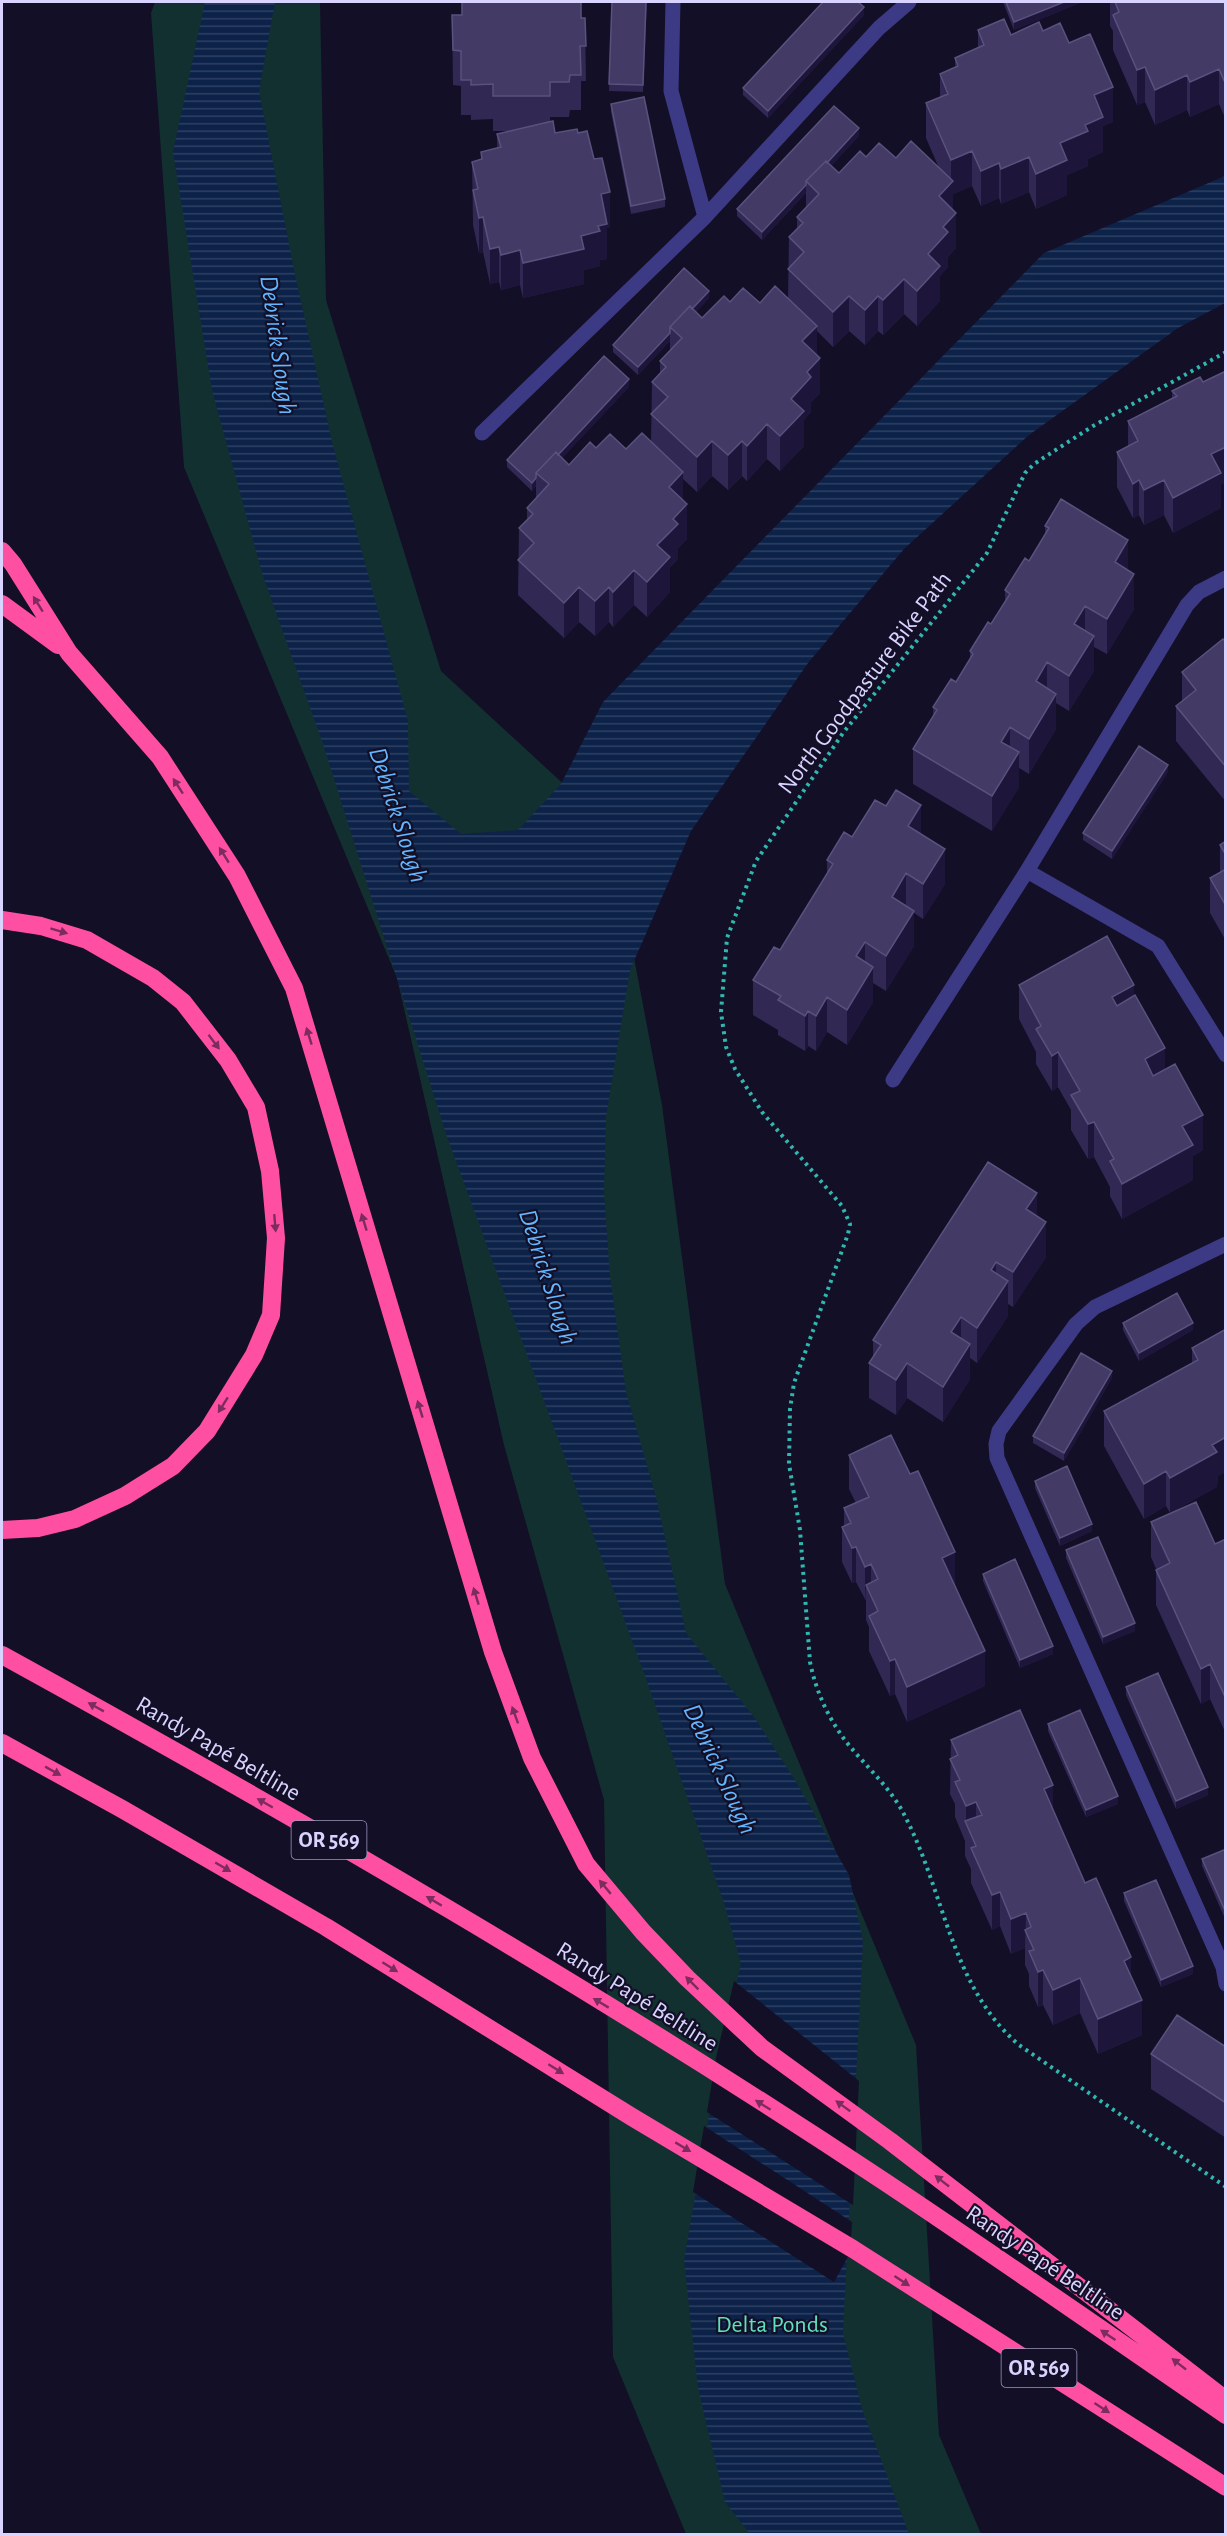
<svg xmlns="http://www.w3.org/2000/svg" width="1227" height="2536" font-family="'Alegreya Sans',sans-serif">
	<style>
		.green { fill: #12302f }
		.water { fill: url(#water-rules) }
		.pier { fill: #130f26 }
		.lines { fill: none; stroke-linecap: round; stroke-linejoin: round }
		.path { stroke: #2fb8b0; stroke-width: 4; stroke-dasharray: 3 4.5; stroke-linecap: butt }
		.minor { stroke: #3d3a85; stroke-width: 15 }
		.highway { stroke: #ff4fa3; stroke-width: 18 }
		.wall { fill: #312854 }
		.shaded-wall { fill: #1d163a }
		.building { fill: #433a66; stroke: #5a527e; stroke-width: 1.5 }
		.oneway { fill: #7d2c5e }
		.labels { text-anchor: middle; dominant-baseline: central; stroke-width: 4.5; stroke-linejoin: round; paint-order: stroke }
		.shield { fill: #130f26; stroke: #9e99be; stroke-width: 1.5 }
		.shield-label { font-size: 22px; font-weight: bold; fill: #d9d4ff }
		.street-label { font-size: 24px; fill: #d9d4ff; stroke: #130f26 }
		.park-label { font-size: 24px; fill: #5fe0c0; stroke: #130f26 }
		.water-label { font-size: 26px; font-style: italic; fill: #62b6ff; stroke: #130f26 }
	</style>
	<defs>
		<pattern id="water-rules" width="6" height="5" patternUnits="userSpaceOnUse" patternTransform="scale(1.5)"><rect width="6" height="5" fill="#0c2248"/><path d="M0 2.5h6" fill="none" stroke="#2f4163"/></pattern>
	</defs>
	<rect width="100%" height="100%" fill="#130f26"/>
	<path class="green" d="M155,2h165l6,298 115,371 168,155 53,279 63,479 191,461 23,390 42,99h-295l-73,-177 -9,-557 -100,-355 -107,-467 -213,-511 -33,-454z"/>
	<path class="water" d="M205,2h70l-16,89 35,179 38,172 76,279 1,70 52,43 57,-4 43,-46 42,-82 441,-449 181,-77v127l-47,25 -149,107 -125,114 -96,114 -117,168 -61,139 -24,147 -2,76 6,83 16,116 30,105 30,136 68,84 41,63 54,95 14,66 -20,392 19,76 47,125h-159l-25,-32 -27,-114 -14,-128 35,-201 22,-96 -17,-60 -80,-230 -198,-539 -123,-390 -61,-171 -50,-183 -39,-238z"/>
	<path class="pier" d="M734,1981l125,100 -6,124 -146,-93 9,-54z
		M704,2126l148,96 -2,31 -16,29 -141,-90z"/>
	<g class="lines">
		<path class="path" d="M1226,352l-133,74 -59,38 -9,9 -38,80 -144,180 -87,128 -29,77 -6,74 5,35 9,22 27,43 80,94 8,18 -2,10 -54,149 -4,26 -1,55 11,66 10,132c6,30 19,58 38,82 17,21 38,40 52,63 44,77 48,177 119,238l207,142"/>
		<path class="minor" d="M673,2l-2,89 34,126
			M482,433l223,-216 174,-189 30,-26
			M1027,871l131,75 68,109
			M893,1080l134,-209 160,-266 12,-13 27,-14
			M1226,1244l-131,63 -19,17 -77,107 -3,13 1,14 226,509 3,17"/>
		<path class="highway" d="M2,551l11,13 56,89 91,104 77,119 57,112 199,664 39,106 54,106 57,68 44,46 75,70 128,93 336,259
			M2,604l56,41
			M2,920l39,6 46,14 66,38 30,24 45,58 28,47 14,64 6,67 -5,77 -17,40 -47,76 -34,35 -48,30 -50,23 -37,9 -36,2
			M2,1655c300,165 597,337 883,527 114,76 227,155 341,233
			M2,1743l120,66 204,118 306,190 221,132 373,238"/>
	</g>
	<path class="wall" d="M612,2h35l-4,90 -34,-1z
		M1003,2h79l-68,28z
		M1110,2h116v118l-7,-16 -29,13 -3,-7 -32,15 -10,-23 -8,3 -24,-55v-19l-3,-5z
		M452,15l133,3 1,63h-5v29h-11l-1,7h-19v5l5,11 55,94 -3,1v31l-7,1v6l-16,4v14l-61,14 -3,-13 -19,5 -2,-8 -9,2 -7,-32 -4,1 -6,-28 -1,-63 9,-3v-7l16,-4v-14l13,-3h-17v-12l-22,1v-5h-10v-29l-8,-1z
		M864,15l-96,103 -25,-23v-7z
		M978,30l33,5 32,-4 26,12 44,79 -10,4v26l-15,7v7l-21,9v20l-31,14 -7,-17 -28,12 -2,-6 -18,8 -9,-20 -19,8v16l3,38 -8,9v10l-8,9v25l-23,25 -13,-12 -21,21 -5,-4 -13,14 -16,-14 -16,16 -16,-16v24l3,38 -9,9v10l-7,8v26l-24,25 -13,-12 -20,22 -5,-5 -14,14 -16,-14 -15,16 -14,-13v22l4,38 -9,9v11l-8,8v25l-23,25 -13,-12 -21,22 -4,-5 -14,14 -16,-14 -15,16 -46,-43 1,-67 8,-8v-12l9,-10v-12l-4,5 -25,-24v-7l122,-73 -67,71 7,7 27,-17 30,1 25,-7 1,-60 8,-8v-13l10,-10v-10l-32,34 -25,-23v-7l96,-47 -13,14 6,6 28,-16 30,1 28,-5 1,-61 8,-8v-12l9,-10v-14l-44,47 -25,-24v-7l122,-73 -28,30 8,7 27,-16 30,1 43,10 -13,-30v-35l14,-6v-23l15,-6v-10l23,-10z
		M611,104l54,95v8l-34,7 -20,-102z
		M1226,371v111l-5,2v24l-48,25 -9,-18 -20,10 -5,-10 -6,3 -16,-31v-35l11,-6v-25l44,-23v-7l31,-9z
		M1045,526l83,44 6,39 -27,45 -13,-7v24l-25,40 -13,-8v26l-27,45 -10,-6v19l-27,44 -79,-47v-35l20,-33v-9l23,-25 14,-22v-9l21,-27 14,-22v-12l24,-29 16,-25z
		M1226,642v160l-50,-61v-35l6,-4v-30z
		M1168,772l-56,87 -29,-19v-7z
		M921,834l24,50 -22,35 -9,-6v33l-28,45 -13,-8v19l-26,43 -20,-13 -11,19 -8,-5 -3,5 -27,-16v-5l-25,-15v-35l27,-30 47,-76v-14l25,-23z
		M1226,841v100l-16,-28v-35l10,-5v-28z
		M1019,985l115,11 31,73 38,81 -10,6v24l-71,39 -12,-23v-9l-16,-30 -6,2 -17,-29v-20l-13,-23 -6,4 -16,-27v-12l-17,-33z
		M1037,1216l9,41 -33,50 -5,-3v12l-31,47 -7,-5v21l-27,43 -36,-24 -11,17 -27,-17v-35l4,-6v-17z
		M1123,1323l70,7 -54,31 -16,-31z
		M1226,1329l-9,158 -47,26 -4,-7 -22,13 -40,-73v-35l88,-48v-15z
		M1112,1378l-48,83 -31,-18v-7z
		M849,1455l106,131 30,100 -78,36 -12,-28 -5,2 -21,-45v-24l-3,-7v-19l-10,-19 -4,1 -10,-21v-35l2,-1v-18l12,-5 -7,-14z
		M1035,1481l57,50 -32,15 -25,-58z
		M1151,1522l64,22 11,-5v195l-16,-35 -9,5 -45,-99v-36l-5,-12z
		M1066,1550l69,81 -32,13 -37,-86z
		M983,1574l70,80 -33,14 -37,-87z
		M1126,1687l82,108 -32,14 -50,-114z
		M1048,1724l70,80 -32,13 -38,-86z
		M951,1740l102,69 32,74 46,93 11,59 -44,19 -18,-41 -27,12 -10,-20 -5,2 -9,-21v-12l-4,-9v-17l-14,6 -11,-28 -8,4 -21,-47v-14l-6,-13v-15l-10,-24v-13l-5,-10z
		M1226,1849v72l-24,-55v-7z
		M1124,1893l69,81 -32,13 -37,-86z
		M1226,2047v91l-75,-49v-35z"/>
	<path class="shaded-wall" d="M1064,2h18l-68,28v-8z
		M864,7v8l-96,103v-7z
		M1145,67v35l-8,3v-35z
		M1219,69v35l-29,13v-35z
		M1187,75v35l-32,15v-35z
		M1113,87v35l-10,4v26l-15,7v7l-21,9v20l-31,14v-35l24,-31 25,-18 9,-30z
		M859,128v8l-47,51 -4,-4z
		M972,151v35l-19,8v22l-14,-20 12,-13v-23z
		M1029,157v35l-28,12v-35z
		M999,163v35l-18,8v-35z
		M806,185v8l-44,47v-8z
		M610,192v35l-3,1v31l-7,1v6l-16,4v14l-61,14v-35l58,-27 20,-42z
		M956,213v35l-8,9v10l-8,9v25l-23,25v-35l11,-37 15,-27z
		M483,217v35l-4,1v-35z
		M499,247v35l-9,2v-35z
		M520,250v35l-19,5v-35z
		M904,279v35l-21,21v-35z
		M709,291v7l-32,35 -4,-3z
		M849,296v35l-16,16v-35z
		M878,296v35l-13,14v-35z
		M817,326v35l-15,-20z
		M670,333v8l-32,34v-8z
		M820,358v35l-9,9v10l-7,8v26l-24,25v-35l11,-37 16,-27z
		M629,379v8l-86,92 -4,-3z
		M767,424v35l-20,22v-35z
		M712,441v35l-15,16v-35z
		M742,441v35l-14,14v-35z
		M1226,447v35l-5,2v24l-48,25v-35l38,-44z
		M683,472v35l-14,-20z
		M536,478v8l-4,5v-8z
		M1139,480v35l-6,3v-34z
		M1164,480v35l-20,10v-35z
		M687,504v35l-9,9v11l-8,8v25l-23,25v-35l10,-37 16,-26z
		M1128,540v35l-13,-13z
		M634,570v35l-21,22v-35z
		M1134,574v35l-27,45v-35z
		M579,587v35l-15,16v-35z
		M609,587v35l-14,14v-35z
		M1085,606v35l-11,-17z
		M1094,636v35l-25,40v-35z
		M1047,662v35l-11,-16z
		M1056,694v35l-27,45v-35z
		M1010,727v35l-9,-20z
		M1019,752v35l-27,44v-35z
		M1168,765v7l-56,87v-8z
		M921,805v35l-13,-14z
		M945,849v35l-22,35v-35z
		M906,873v35l-14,-11z
		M914,911v35l-28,45v-35z
		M865,942v35l-9,-21z
		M873,967v35l-26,43v-35z
		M1134,985v35l-22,12v-35z
		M827,997v35l-11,19v-35z
		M808,1011v35l-3,5v-35z
		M1165,1048v35l-20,11v-35z
		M1058,1052v35l-6,4v-35z
		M1203,1115v35l-10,6v24l-71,39v-35l60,-58z
		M1094,1122v35l-6,2v-35z
		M1037,1193v35l-11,-19z
		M1046,1222v35l-33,50v-35z
		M996,1262v35l-5,-27z
		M1008,1281v35l-31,47v-35z
		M961,1317v35l-10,-20z
		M1193,1323v7l-54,31v-8z
		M970,1344v35l-27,43v-35z
		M907,1363v35l-11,17v-35z
		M1112,1371v7l-48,83v-8z
		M1226,1437v35l-9,5v10l-47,26v-35l42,-33z
		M1166,1471v35l-22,13v-35z
		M1092,1524v7l-32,15v-8z
		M856,1547v35l-4,1v-35z
		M955,1552v35l-13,-29z
		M871,1564v34l-5,-13 -1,17v-35z
		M1135,1623v8l-32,13v-7z
		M1053,1646v8l-33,14v-8z
		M985,1651v35l-78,36v-35z
		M895,1659v35l-5,2v-35z
		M1210,1664v35l-9,5v-35z
		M1053,1785v35l-9,-31z
		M1208,1787v8l-32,14v-8z
		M1118,1796v8l-32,13v-7z
		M976,1802v35l-10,-15v-16z
		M1000,1892v34l-8,4v-35z
		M1026,1913l-1,35 -14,6v-35z
		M1131,1957v35l-7,-31z
		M1193,1966v8l-32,13v-7z
		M1043,1970v35l-5,2v-35z
		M1080,1978v35l-27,12v-35z
		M1142,2000v35l-44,19v-35z"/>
	<path class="building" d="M462,2h119v16h4l1,28h-6l1,29h-11l-1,7h-19v14h-57v-12l-22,1v-5h-10v-29l-8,-1 -1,-35h10z
		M612,2h34l-3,83 -34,-1z
		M823,2h35l6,5 -96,104 -25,-23z
		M1006,2h58l-50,20z
		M1115,2h111v83l-7,-16 -29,13 -3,-7 -32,15 -10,-23 -8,3 -24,-55 6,-3z
		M1004,19l7,16 28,-13 4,9 17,-8 9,20 21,-9 23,53 -19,8 9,22 -18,8 3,6 -28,12 7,17 -31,14 -7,-17 -28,12 -2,-6 -18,8 -9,-20 -21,9 -25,-57 22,-9 -8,-20 18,-8 -3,-8 29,-13 -6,-15z
		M644,97l21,102 -34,7 -20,-102z
		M834,106l25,22 -32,35 -1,-2 -20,20v4l-44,47 -25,-23z
		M553,121l2,12 22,-4 1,4 9,-2 7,28 8,-1 8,34 -9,2 6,30 -9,2 2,5 -19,5 3,13 -61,14 -3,-13 -19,5 -2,-8 -9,2 -7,-32 -4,1 -6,-28 5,-1 -6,-27 10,-3 -1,-7 20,-5 -4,-13z
		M911,141l42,40 -14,15 17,17 -13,14 5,5 -20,22 12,12 -23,25 -13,-12 -21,21 -5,-4 -13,14 -16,-14 -16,16 -45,-43 16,-17 -15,-15 14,-14 -6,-6 22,-23 -13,-13 20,-20 13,12 21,-22 6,6 13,-14 17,15z
		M684,268l25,23 -17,18 -2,-3 -20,21v6l-32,34 -25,-22z
		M775,286l42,40 -15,15 18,17 -13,14 4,5 -20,22 13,12 -24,25 -13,-12 -20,22 -5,-5 -14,14 -16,-14 -15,16 -46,-43 17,-17 -16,-15 14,-15 -6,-6 22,-23 -12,-11 20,-21 12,12 22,-22 6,6 13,-14 17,15z
		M604,356l25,23 -71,76 -2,-3 -20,21v5l-4,5 -25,-23z
		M1226,371v76l-15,7 10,19 -48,25 -9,-18 -20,10 -5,-10 -6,4 -16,-32 21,-11 -10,-20 49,-25 -5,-5 28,-14 3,5z
		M642,433l41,39 -14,15 18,17 -14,15 5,5 -21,21 13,12 -23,25 -13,-12 -21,22 -4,-5 -14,14 -16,-14 -15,16 -46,-43 16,-17 -15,-15 14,-14 -6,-6 22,-24 -13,-11 20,-21 13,13 21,-23 6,6 14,-14 16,15z
		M1061,499l67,41 -13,22 19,12 -27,45 -22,-13 -11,18 20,12 -25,40 -22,-14 -11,19 20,13 -27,45 -19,-12 -9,15 18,10 -27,44 -79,-47 24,-39 -4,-3 18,-28 5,3 17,-28 -3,-3 18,-29 3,2 19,-30 -5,-4 20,-32 4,3 20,-33 -4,-2z
		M1223,639l3,3v125l-50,-61 20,-16 -14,-18z
		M1139,746l29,19 -56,86 -29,-18z
		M896,790l25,15 -13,21 37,23 -22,35 -17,-11 -14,24 22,14 -28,45 -21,-14 -9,14 17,11 -26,43 -20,-13 -11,19 -8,-5 -3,5 -27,-16 3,-4 -28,-16 21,-33 6,3 53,-86 -6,-4 17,-28 8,5 23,-37 11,6z
		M1226,841v14l-6,-10z
		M1226,869v37l-16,-28z
		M1107,936l27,49 -22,12 5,9 18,-11 30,53 -20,11 8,17 22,-12 28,51 -21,11 11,19 -71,39 -12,-23 4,-2 -20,-37 -6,2 -17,-29 9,-4 -22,-39 -6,4 -16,-27 5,-3 -22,-41z
		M988,1162l49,31 -11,16 20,13 -33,50 -17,-10 -5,8 17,11 -31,47 -16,-11 -10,15 19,12 -27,43 -36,-24 -11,17 -27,-17 12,-18 -8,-5z
		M1177,1293l16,30 -54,30 -16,-30z
		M1226,1329v108l-14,8 5,7 -47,26 -4,-7 -22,13 -40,-73 94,-51 -6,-12z
		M1081,1353l31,18 -48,82 -31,-17z
		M891,1435l19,39 8,-3 37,81 -13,6 43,93 -78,36 -12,-28 -5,2 -21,-45 9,-5 -12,-26 12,-6 -7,-15 -6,3 -9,-20 -4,1 -10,-21 9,-4 -7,-15 25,-11 -20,-42z
		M1067,1466l25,58 -32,14 -25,-57z
		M1196,1502l19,42 11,-5v160l-16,-35 -9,5 -45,-99 14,-7 -19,-41z
		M1098,1537l37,86 -32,14 -37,-87z
		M1015,1559l38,87 -33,14 -37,-86z
		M1158,1673l50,114 -32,14 -50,-114z
		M1020,1710l33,75 -9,4 41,94 11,-5 35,79 -7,4 18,39 -44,19 -18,-41 -27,12 -10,-20 -5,2 -9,-21 5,-1 -9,-20 6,-3 -5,-14 -15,6 -11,-27 -8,3 -21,-47 5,-2 -11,-25 17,-6 -6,-13 -10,4 -11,-24 5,-2 -10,-21 8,-4 -7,-15z
		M1080,1710l38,86 -32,14 -38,-86z
		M1226,1849v64l-24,-54z
		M1156,1880l37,86 -32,14 -37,-87z
		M1177,2015l49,32v56l-75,-49z"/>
	<defs><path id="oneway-solid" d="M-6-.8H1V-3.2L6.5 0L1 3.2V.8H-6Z" transform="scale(1.5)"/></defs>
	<g class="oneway">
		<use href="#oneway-solid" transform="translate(38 604) rotate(-122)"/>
		<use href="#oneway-solid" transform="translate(178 786) rotate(-123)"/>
		<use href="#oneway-solid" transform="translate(224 855) rotate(-122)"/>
		<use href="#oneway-solid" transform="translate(59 931) rotate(17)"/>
		<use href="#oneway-solid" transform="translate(309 1036) rotate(-107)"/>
		<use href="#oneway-solid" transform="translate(214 1042) rotate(53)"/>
		<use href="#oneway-solid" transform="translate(364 1222) rotate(-107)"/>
		<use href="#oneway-solid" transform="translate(275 1223) rotate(85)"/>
		<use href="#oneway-solid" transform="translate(223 1405) rotate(122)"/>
		<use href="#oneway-solid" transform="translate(420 1409) rotate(-107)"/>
		<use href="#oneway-solid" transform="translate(476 1596) rotate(-107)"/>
		<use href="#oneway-solid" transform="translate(96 1707) rotate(-151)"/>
		<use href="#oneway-solid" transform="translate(515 1715) rotate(-110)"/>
		<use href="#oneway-solid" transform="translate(53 1771) rotate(29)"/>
		<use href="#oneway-solid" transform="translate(265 1803) rotate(-150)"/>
		<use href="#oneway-solid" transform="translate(223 1867) rotate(30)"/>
		<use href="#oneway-solid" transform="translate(605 1887) rotate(-130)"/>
		<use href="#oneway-solid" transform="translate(434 1901) rotate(-149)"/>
		<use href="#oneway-solid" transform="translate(390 1967) rotate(32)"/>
		<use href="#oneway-solid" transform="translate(692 1983) rotate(-135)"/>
		<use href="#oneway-solid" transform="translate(601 2003) rotate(-149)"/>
		<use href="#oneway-solid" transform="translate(556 2069) rotate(32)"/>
		<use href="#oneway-solid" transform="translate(763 2105) rotate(-148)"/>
		<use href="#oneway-solid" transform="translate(843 2106) rotate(-144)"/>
		<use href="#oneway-solid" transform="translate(683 2147) rotate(31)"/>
		<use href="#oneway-solid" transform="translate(942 2181) rotate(-142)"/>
		<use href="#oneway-solid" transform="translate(902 2281) rotate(33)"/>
		<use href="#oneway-solid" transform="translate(1108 2335) rotate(-146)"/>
		<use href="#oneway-solid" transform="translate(1179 2364) rotate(-142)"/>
		<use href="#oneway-solid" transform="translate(1102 2408) rotate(33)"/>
	</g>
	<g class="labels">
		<g class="shield">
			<rect x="291.5" y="1821" width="75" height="38" rx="4.5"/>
			<rect x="1001.5" y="2349" width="75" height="38" rx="4.5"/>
		</g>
		<g class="shield-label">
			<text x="329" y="1840">OR 569</text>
			<text x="1039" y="2368">OR 569</text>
		</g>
		<g class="street-label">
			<text transform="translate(865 683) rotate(-53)">North Goodpasture Bike Path</text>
			<text transform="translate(218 1749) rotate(30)">Randy Papé Beltline</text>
			<text transform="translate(637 1997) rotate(32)">Randy Papé Beltline</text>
			<text transform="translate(1045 2263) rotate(34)">Randy Papé Beltline</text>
		</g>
		<g class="park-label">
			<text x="772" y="2325">Delta Ponds</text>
		</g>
		<g class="water-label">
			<text transform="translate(278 345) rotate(82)">Debrick Slough</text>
			<text transform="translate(398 815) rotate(72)">Debrick Slough</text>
			<text transform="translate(548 1277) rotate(72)">Debrick Slough</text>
			<text transform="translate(720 1769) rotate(65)">Debrick Slough</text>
		</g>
	</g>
	<rect width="1227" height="2536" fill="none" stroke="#d9d4ff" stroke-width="6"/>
</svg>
